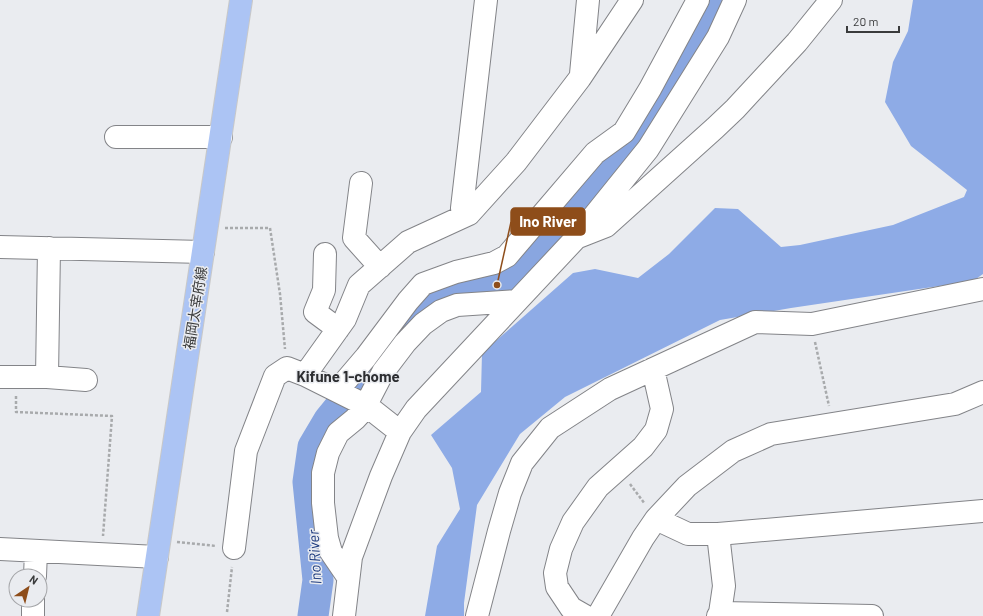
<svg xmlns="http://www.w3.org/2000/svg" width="983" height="616" font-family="Barlow,'Noto Sans JP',sans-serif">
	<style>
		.forest { fill: #8eabe6 }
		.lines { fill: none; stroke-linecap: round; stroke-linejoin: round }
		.river { stroke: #89a6e0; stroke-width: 31 }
		.minor-casing { stroke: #838488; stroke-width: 24 }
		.major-casing { stroke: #c8c8c8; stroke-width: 24 }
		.path { stroke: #a8aaac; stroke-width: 2.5; stroke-dasharray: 3 2; stroke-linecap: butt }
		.minor { stroke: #fff; stroke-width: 22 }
		.major { stroke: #acc4f4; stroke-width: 22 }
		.labels { text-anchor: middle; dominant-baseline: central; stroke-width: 3; stroke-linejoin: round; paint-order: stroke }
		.street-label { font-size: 14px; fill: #3a3b3c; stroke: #eaecf0 }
		.neighbourhood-label { font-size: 15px; font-weight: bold; fill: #2d2e31; stroke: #eaecf0 }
		.water-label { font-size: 15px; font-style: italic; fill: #1c3a7e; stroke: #eaecf0 }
		.leader { fill: none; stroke: #8e4d1a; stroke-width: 1.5 }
		.callout-dot { fill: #8e4d1a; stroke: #eaecf0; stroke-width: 1.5 }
		.callout { fill: #8e4d1a; stroke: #8e4d1a; stroke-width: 1.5 }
		.callout-label { font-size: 15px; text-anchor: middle; font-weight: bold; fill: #fff }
	</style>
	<rect width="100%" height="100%" fill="#eaecf0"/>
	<path class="forest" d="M913,0h70v274l-10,7 -182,27 -71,12 -155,77 -45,37 -43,71 -13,98v13h-39l12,-70 23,-37 -8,-41 -21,-33 50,-43 1,-39 91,-80 22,-4 43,9 31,-24 46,-46 23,1 43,38 19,-2 93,-20 71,-28 3,-7 -56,-44 -26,-44 8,-40 15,-31z"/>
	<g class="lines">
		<path class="river" d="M313,616l5,-36 -10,-98 5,-35 16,-27 70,-86 27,-31 18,-8 53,-10 23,-14 115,-134 73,-114 10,-23"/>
		<defs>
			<path id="minor" d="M486,0l-24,208 7,6 47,-52 64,-84 52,-78
				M581,74l7,-74
				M116,137h105
				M361,183l-7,55 26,29
				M578,237l28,-11 109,-98 20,-19 62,-67 34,-42
				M0,247l203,5
				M325,254l-1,36 -9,22 23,17
				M305,375l40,-56 14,-34 49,-43 61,-28
				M0,377h47l39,3
				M47,377l2,-129
				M337,391l29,-34 42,-56 15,-17 33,-12 38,-9 13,-7 88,-103 29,-21 26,-43 48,-89
				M656,519l32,15h30l265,-23
				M234,548l12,-97 29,-75 12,-8 18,7 62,31 33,26
				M0,549l157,8
				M35,576l1,-25
				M348,577l-17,-25 -4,-14 -4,-35v-30l5,-20 10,-20 17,-14 12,-13 1,-5 15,-29 22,-29 18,-19 18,-13 16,-6 60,-4
				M720,613l152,3
				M33,616v-16
				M344,616l7,-59 30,-81 19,-44 16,-23 161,-172 71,-88 70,-112 17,-37
				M477,616l22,-85 11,-38 12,-30 28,-35 60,-39 145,-67 57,2 171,-35
				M585,616l-14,-8 -14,-21 -2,-14 6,-24 12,-27 25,-35 45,-40 13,-17 6,-21 -9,-40
				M598,616l45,-78 13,-19 31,-33 46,-35 38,-17 184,-30 28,-12
				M718,616l2,-3 4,-27 -6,-52"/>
			<path id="major" d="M148,616l93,-616"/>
		</defs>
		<use href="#minor" class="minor-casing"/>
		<use href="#major" class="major-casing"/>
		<path class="path" d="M225,228h45l10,66 5,55
			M815,342l14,64
			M16,396v16l96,4 -9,120
			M630,484l15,20
			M177,542l39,4
			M227,612l5,-45"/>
		<use href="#minor" class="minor"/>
		<use href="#major" class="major"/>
	</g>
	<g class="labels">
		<g class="street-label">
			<text transform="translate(195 308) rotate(-81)">福岡太宰府線</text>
		</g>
		<g class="neighbourhood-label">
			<text x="348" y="376">Kifune 1-chome</text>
		</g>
		<g class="water-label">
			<text transform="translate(314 557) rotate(-93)">Ino River</text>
		</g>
	</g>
	<path class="leader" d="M497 285L511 222"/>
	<circle class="callout-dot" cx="497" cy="285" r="4"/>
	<rect class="callout" x="511" y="208" width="74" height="27" rx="4"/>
	<g class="callout-label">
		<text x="548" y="227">Ino River</text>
	</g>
	<g transform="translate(28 588) rotate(35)"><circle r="19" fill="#eaecf0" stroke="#a4a5a8"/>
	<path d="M0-3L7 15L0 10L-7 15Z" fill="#8e4d1a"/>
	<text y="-6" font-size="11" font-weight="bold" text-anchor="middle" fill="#3a3b3c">N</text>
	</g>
	<path d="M847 26v6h52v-6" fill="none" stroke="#3a3b3c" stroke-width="2"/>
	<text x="853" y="26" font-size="12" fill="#3a3b3c" stroke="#eaecf0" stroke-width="3" paint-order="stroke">20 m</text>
</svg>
